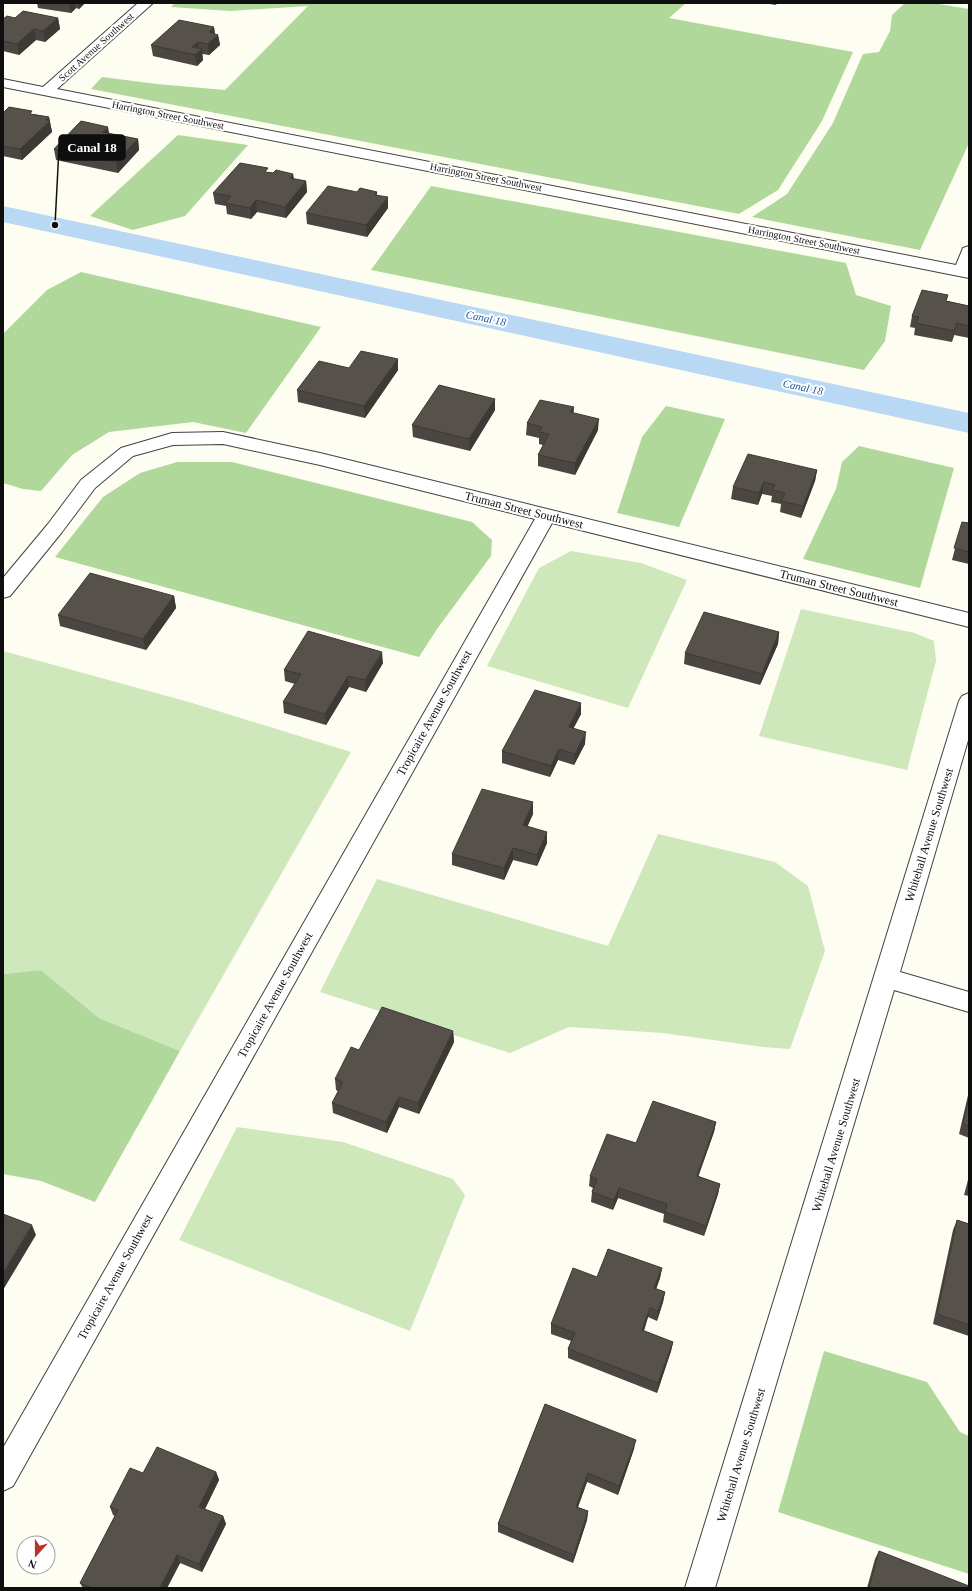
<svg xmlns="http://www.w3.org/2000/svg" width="972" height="1591" font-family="'Times New Roman',serif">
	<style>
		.green { fill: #cee8bc }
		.forest { fill: #b1d89b }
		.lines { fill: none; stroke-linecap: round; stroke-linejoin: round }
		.canal { fill: #b8d8f4; fill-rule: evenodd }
		.minor-casing { stroke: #424242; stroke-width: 2 }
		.minor { fill: #fff; fill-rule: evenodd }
		.wall { fill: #4b4641 }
		.shaded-wall { fill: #3d3935 }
		.building { fill: #57514c; stroke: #3d3935 }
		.labels { text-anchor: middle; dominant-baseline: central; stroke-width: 4; stroke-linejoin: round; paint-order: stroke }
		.far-street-label { font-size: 10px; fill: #0f0f0f; stroke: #fff }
		.far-water-label { font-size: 11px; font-style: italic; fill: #1c589d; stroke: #fff }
		.street-label { font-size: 12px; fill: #0f0f0f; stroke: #fff }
		.leader { fill: none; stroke: #0f0f0f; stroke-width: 1.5 }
		.callout-dot { fill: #0f0f0f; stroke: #fff; stroke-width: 1.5 }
		.callout { fill: #0f0f0f; stroke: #0f0f0f; stroke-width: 1.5 }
		.callout-label { font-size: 13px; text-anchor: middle; font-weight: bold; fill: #fff }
	</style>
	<rect width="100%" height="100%" fill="#fefdf1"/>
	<path class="green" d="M571,551l70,12 46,17 -59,128 -141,-42 52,-98z
		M801,609l114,24 19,8 2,20 -29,109 -148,-34z
		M3,651l186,51 162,50 -171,299 -81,-33 -58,-48 -38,4z
		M658,834l117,28 33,24 17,65 -35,98 -27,-2 -100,-14 -94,-6 -59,26 -190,-61 57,-113 231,67z
		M237,1127l106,15 110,37 12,16 -55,136 -231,-91z"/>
	<path class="forest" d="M175,3h511l-17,15 184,34 -31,69 -44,69 -39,24 -648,-125 11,-12 55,7 68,6 83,-84 -78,5 -59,-4z
		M905,3h28l36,6v134l-49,107 -168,-33 35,-23 46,-71 30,-69 16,-2 11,-21 2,-16z
		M178,135l70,10 -63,71 -52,14 -43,-14z
		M431,186l415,77 10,32 35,11 -6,35 -21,29 -493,-100z
		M81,272l240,55 -75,106 -53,-11 -84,10 -37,23 -31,36 -18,-2 -20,-6v-149l44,-44z
		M666,406l59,13 -46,108 -62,-14 25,-76z
		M859,446l95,22 -34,120 -117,-29 33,-70 6,-27z
		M177,462h55l240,60 20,18 -1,16 -54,73 -18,28 -364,-100 48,-60 37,-24z
		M41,970l58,48 81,33 -85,151 -54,-21 -38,-7v-200z
		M824,1351l103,31 33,50 9,4v138l-191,-62z"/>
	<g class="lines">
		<path class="canal" d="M3,206l966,207v20l-966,-211z"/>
		<defs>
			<path id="minor" d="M138,3h15l-96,86 899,176 7,-17 6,-2v32l-966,-191v-8l40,8z
				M223,432l97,21 649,160v14l-417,-104 -539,963 -10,5v-43l532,-929 -215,-54 -97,-21 -50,1 -40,11 -38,32 -33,44 -52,64 -7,2v-20l45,-54 33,-44 40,-32 51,-15z
				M969,693v44l-69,235 69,20v20l-75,-22 -179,598h-30l274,-887 3,-5z"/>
		</defs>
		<use href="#minor" class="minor-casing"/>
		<use href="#minor" class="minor"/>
	</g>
	<path class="wall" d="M37,3h48l-6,6 -3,-1 -5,5 -33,-5z
		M763,3h14l-1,2z
		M15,18h43l2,11 -15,13 -9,-2 -17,15 -16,-4v-32z
		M214,27l1,7 3,1 2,10 -11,10 -7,-1 1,6 -6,6 -44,-10 -2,-11z
		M3,113l30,1 16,3 3,15 -30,28 -19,-4z
		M109,134l29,5 1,11 -21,23 -62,-13 -2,-11z
		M268,172l5,1 20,1 1,5 12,2 1,11 -21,26 -29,-6 -6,7 -24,-5 -1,-8 -11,-2 -2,-11z
		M357,192h20v3l11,13 -21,29 -60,-13 -1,-11z
		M946,301l23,5v32l-15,-3 -2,7 -38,-7 1,-7 -5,-1 2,-11z
		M398,359v11l-33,48 -67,-16 -1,-12 52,-22z
		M495,399v11l-25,41 -57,-14 -1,-12z
		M574,407l-1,6 25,17 -23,45 -37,-9v-11l5,-10 -4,-1v-6l-13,-3 1,-12z
		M817,470l-2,11 -14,37 -21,-6 1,-8 -10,-2 1,-6 -10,-2 -4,11 -27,-6 2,-12z
		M962,522l7,1v41l-17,-4z
		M174,596l2,12 -30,42 -86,-24 -2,-11z
		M779,632l-1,12 -18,41 -76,-21 1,-11z
		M383,663l-17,29 -17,-5 -23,38 -42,-12 -1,-11 12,-18 -10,-3 -1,-11z
		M581,703v11l-8,15 12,15 -11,21 -16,-5 -8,17 -48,-14v-12z
		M533,814l-6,12 20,17 -10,23 -24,-6 -9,20 -52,-15v-11z
		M453,1031l1,11 -35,72 -20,-7 -12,26 -54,-20 -1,-10 6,-12 -2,-1 -1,-11 24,-29z
		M969,1091v47l-10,-4z
		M716,1122l-2,10 -16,44 22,8 -2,10 -14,42 -41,-14 1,-8 -46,-16 -5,12 -22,-8 1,-10 1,-4 -4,-2 1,-10 46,-33z
		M969,1176v20l-5,-1z
		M957,1220l12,4v112l-36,-12 20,-94z
		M662,1268l-2,10 -4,11 9,3 -2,10 -6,19 -9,-4 -4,14 29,11 -2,9 -14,42 -89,-35v-9l3,-8 -20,-7v-10l46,-47z
		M545,1404l89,45 -16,46 -31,-13 -9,25 10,4 -1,9 -14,43 -75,-31v-8z
		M216,1472l3,8 -14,29 18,7 3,8 -24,48 -22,-9 -13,25h-84l-3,-5 35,-67 -2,-1 -3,-8 33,-34z
		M879,1551l90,37h-102l8,-29z"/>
	<path class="shaded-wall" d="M69,3h6l1,5 -5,5z
		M78,3h7l-6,6z
		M58,18l2,11 -15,13 -2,-11z
		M214,27l1,10 3,-2 2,10 -11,10 -1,-11 1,-12z
		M34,29l2,11 -17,15 -2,-11z
		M198,42l1,10 3,-3 1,11 -6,6 -2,-11 -3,-8z
		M49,117l3,15 -30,28 -2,-11z
		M108,127l2,11 -8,-6z
		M138,139l1,11 -21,23 -2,-11z
		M293,174l1,11 -4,-7z
		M306,181l1,11 -21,26 -1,-11z
		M388,197v11l-21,29 -1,-12z
		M256,200l1,12 -6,7 -1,-11z
		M957,323l-3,12 -2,7 2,-11z
		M398,359v11l-33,48 -1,-12z
		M495,399v11l-25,41 -1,-12z
		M574,407l-1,11 -3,-6z
		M599,419l-1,11 -23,45v-12z
		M817,470l-2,11 -14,37 2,-12z
		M764,482l-2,12 -4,11 1,-12z
		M174,596l2,12 -30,42 -3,-11z
		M779,632l-1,12 -18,41 2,-11z
		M382,652l1,11 -17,29 -1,-12z
		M348,676l1,11 -23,38 -1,-11z
		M581,703v11l-13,25 1,-12z
		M586,732l-1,12 -11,21 1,-11z
		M559,749l-1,11 -8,17 1,-11z
		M533,802v12l-10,23v-12z
		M547,832v11l-10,23v-11z
		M513,848v12l-9,20v-12z
		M453,1031l1,11 -35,72 -1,-11z
		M399,1097v10l-12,26 -1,-11z
		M716,1122l-2,10 -19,54 2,-10z
		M720,1184l-2,10 -14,42 2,-10z
		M619,1188l-1,10 -5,12 1,-10z
		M32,1225l4,10 -33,55v-17z
		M662,1268l-2,10 -7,20 1,-10z
		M665,1292l-2,10 -6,19 1,-10z
		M650,1308l-2,9 -7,22 1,-9z
		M673,1342l-2,9 -14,42 1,-10z
		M636,1440l-2,9 -16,46 1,-9z
		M216,1472l3,8 -17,35 -3,-8z
		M588,1473l-1,9 -12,33 1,-8z
		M588,1511l-1,9 -14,43 1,-8z
		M223,1516l3,8 -24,48 -3,-8z
		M177,1555l3,8 -13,25h-7z"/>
	<path class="building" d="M23,11l35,7 -15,13 -9,-2 -17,15 -14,-3v-22l4,-3 8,2z
		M179,20l35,7 -5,5 9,3 -10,9 -10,-2 -6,5 10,2 -7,6 -44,-10z
		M9,107l23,4 -2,3 19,3 -3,3 4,1 -30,28 -17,-3v-33z
		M81,121l27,6 -6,5 36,7 -22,23 -62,-13z
		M240,163l28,5 -3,4 8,1 3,-3 17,4 -3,4 16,3 -21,26 -29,-7 -6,8 -25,-5 6,-7 -18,-3z
		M328,186l29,6 3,-4 17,4 -2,3 13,2 -22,28 -60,-12z
		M922,290l26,5 -2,6 23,5v20l-12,-3 -3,8 -38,-8 3,-6 -7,-1z
		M361,351l37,8 -34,47 -67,-16 22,-29 30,7z
		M439,385l56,14 -26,40 -57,-14z
		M540,400l34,7 -4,5 29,7 -24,44 -37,-8 11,-21 -10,-2 3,-5 -15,-4z
		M748,454l69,16 -14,36 -22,-5 4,-8 -13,-3 3,-5 -11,-3 -5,11 -26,-6z
		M962,522l7,1v29l-15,-4z
		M90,573l84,23 -31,43 -85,-24z
		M704,612l75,20 -17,42 -77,-21z
		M308,631l74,21 -17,28 -17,-4 -23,38 -42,-12 18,-28 -17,-4z
		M535,690l46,13 -12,24 17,5 -11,22 -16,-5 -8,17 -49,-15z
		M482,789l51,13 -10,23 24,7 -10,23 -24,-7 -9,20 -52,-14z
		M382,1007l71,24 -35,72 -19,-6 -13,25 -54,-19 11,-21 -8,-3 16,-32 8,3z
		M969,1097v29l-6,-2z
		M653,1101l63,21 -19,54 23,8 -14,42 -41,-14 2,-8 -48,-16 -5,12 -22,-8 5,-13 -7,-3 17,-42 29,9z
		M3,1214l29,11 -29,48z
		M957,1220l12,4v101l-32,-11z
		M608,1249l54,19 -8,20 11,4 -7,19 -8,-3 -8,22 31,12 -15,41 -90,-34 7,-16 -24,-9 22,-56 24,9z
		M545,1404l91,36 -17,46 -31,-13 -12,34 12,4 -14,44 -76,-31z
		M157,1447l59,25 -17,35 24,9 -24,48 -22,-9 -17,33h-68l-12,-5 38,-73 -8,-3 20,-39 13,5z
		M879,1551l90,35v2h-100z"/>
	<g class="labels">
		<g class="far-street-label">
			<text transform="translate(96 47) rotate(-42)">Scott Avenue Southwest</text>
			<text transform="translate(168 115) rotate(11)">Harrington Street Southwest</text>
			<text transform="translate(486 177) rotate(11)">Harrington Street Southwest</text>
			<text transform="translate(804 240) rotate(11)">Harrington Street Southwest</text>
		</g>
		<g class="far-water-label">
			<text transform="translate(486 318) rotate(12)">Canal 18</text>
			<text transform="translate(803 387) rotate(12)">Canal 18</text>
		</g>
		<g class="street-label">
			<text transform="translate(524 510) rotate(14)">Truman Street Southwest</text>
			<text transform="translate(839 588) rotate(14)">Truman Street Southwest</text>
			<text transform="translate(434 713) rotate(-61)">Tropicaire Avenue Southwest</text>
			<text transform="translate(929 835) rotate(-73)">Whitehall Avenue Southwest</text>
			<text transform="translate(275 995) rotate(-61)">Tropicaire Avenue Southwest</text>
			<text transform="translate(836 1145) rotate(-73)">Whitehall Avenue Southwest</text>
			<text transform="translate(115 1277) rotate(-61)">Tropicaire Avenue Southwest</text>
			<text transform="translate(741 1455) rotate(-73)">Whitehall Avenue Southwest</text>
		</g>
	</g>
	<path class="leader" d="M55 225L59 148"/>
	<circle class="callout-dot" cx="55" cy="225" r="4"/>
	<rect class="callout" x="59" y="135" width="66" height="25" rx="4"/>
	<g class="callout-label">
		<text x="92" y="152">Canal 18</text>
	</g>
	<rect width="972" height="1591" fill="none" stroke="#0f0f0f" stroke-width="8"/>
	<g transform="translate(36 1555) rotate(201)"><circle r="19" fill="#ffffff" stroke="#9f9f9f"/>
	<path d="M0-3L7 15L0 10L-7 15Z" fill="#ba322b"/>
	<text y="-6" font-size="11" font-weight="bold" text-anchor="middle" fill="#0f0f0f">N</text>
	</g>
</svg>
